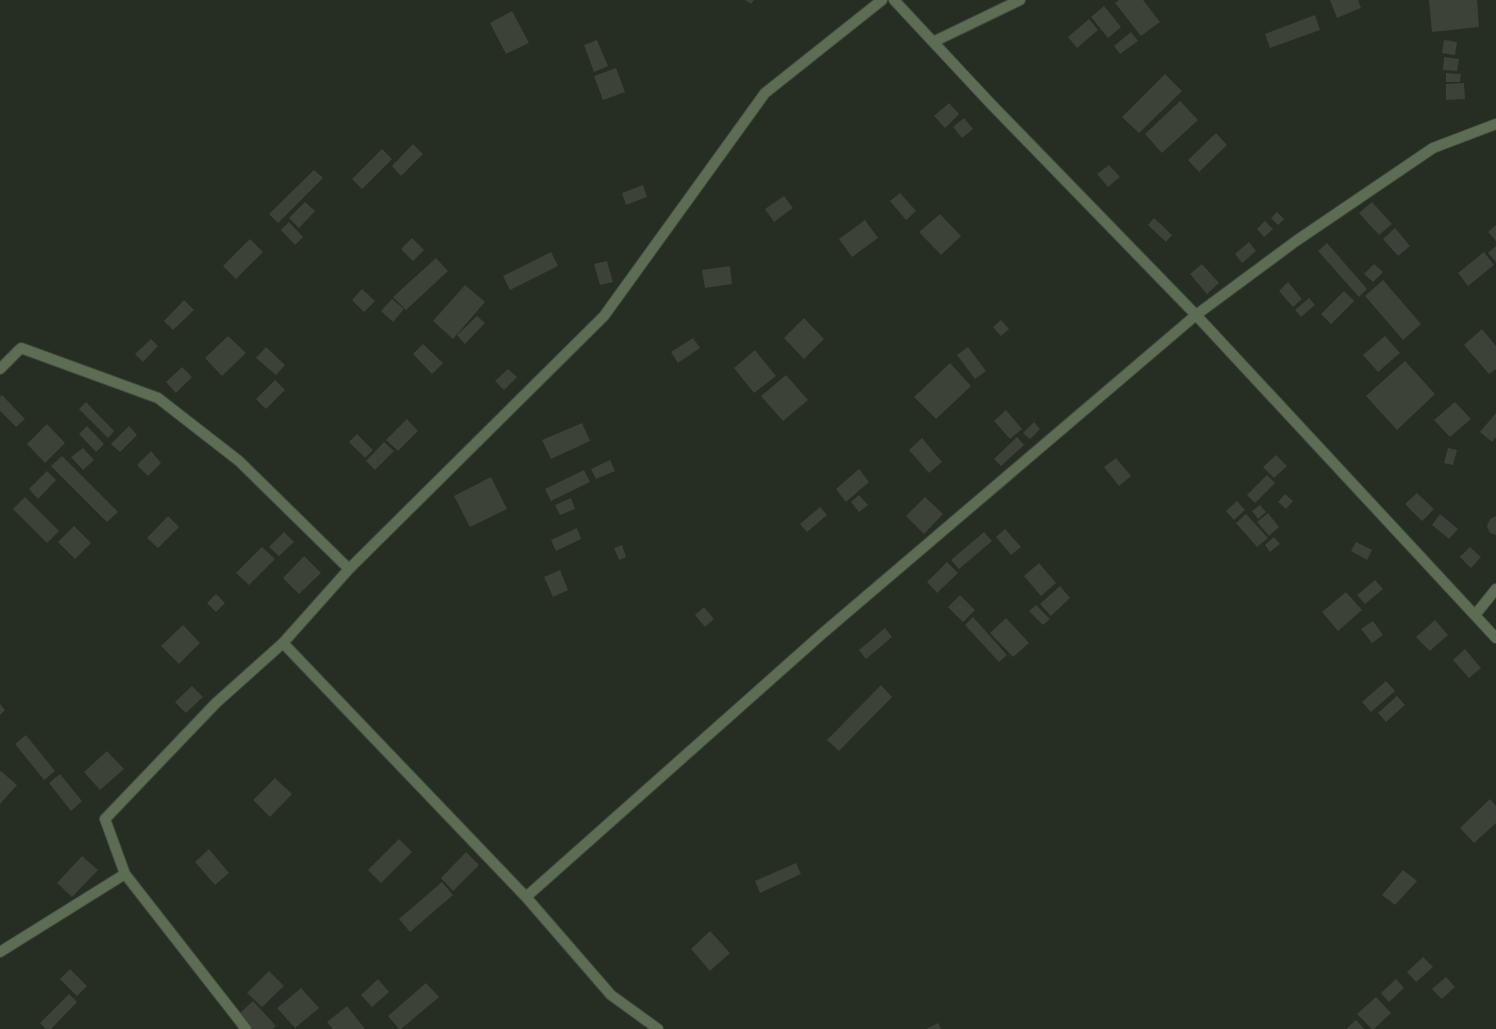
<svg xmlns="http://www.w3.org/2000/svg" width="1496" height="1029" font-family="'PT Sans Narrow',sans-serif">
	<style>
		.building { fill: #3c4238 }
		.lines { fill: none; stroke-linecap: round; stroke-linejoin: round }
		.minor-casing { stroke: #41483f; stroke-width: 12 }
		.minor { stroke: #5d6d54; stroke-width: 10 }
	</style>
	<rect width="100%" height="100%" fill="#262d23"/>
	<path class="building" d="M745,0h9l-3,4z
		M1119,0h24l17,22 -19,14 -26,-33z
		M1330,0h28l3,8 -24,10z
		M1429,0h48l2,27 -47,5z
		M1104,6l17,21 -13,11 -17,-21z
		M512,11l17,32 -23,11 -16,-31z
		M1315,15l5,15 -50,18 -5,-14z
		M1089,19l9,11 -21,18 -9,-11z
		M1131,32l7,9 -18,13 -6,-8z
		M597,40l11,26 -14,6 -10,-27z
		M1444,40l13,2 -2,13 -13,-2z
		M1444,57l15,2 -2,12 -14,-1z
		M616,68l9,24 -22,8 -9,-24z
		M1446,73l15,1 -1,8h-14z
		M1165,74l17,17 -43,42 -17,-16z
		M1464,83l1,16 -19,1v-16z
		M1180,101l18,19 -36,33 -17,-19z
		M949,103l10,11 -14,14 -11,-12z
		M964,118l9,11 -11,9 -9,-11z
		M1216,133l11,12 -28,27 -11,-12z
		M413,144l10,10 -22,22 -9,-10z
		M382,149l10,10 -30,30 -10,-10z
		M1109,165l11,12 -12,10 -11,-13z
		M314,170l9,8 -45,45 -9,-9z
		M643,185l4,12 -21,8 -4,-12z
		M900,193l16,18 -10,9 -16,-19z
		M784,196l9,12 -19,14 -9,-13z
		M305,202l10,9 -16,17 -10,-10z
		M1372,202l20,22 -13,11 -20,-22z
		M1277,212l7,7 -6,6 -7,-7z
		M940,214l21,22 -20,19 -22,-23z
		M1154,218l18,17 -6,7 -18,-17z
		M865,220l13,18 -26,19 -13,-18z
		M1265,221l8,8 -9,8 -7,-8z
		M289,222l14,15 -8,8 -14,-15z
		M1496,225v16l-8,-9z
		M1395,228l15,18 -12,10 -15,-17z
		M412,238l12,12 -11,11 -12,-12z
		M250,239l13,13 -27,27 -13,-13z
		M1249,242l7,9 -14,12 -7,-9z
		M1327,243l40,46 -8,8 -41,-46z
		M1496,246v16l-8,-9z
		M551,252l7,14 -48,24 -7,-14z
		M1484,252l10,13 -26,21 -10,-13z
		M436,258l12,13 -42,39 -13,-13z
		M607,261l6,21 -13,3 -6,-21z
		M1202,264l17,19 -12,11 -17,-20z
		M1374,264l9,8 -10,10 -9,-8z
		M730,266l2,18 -27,4 -3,-18z
		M1383,280l38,44 -18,16 -38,-44z
		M1288,282l14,17 -9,8 -14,-16z
		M465,285l20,17 -32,37 -20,-18z
		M362,289l13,12 -11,11 -12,-12z
		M1344,291l10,10 -23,23 -10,-10z
		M1309,298l6,7 -14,12 -6,-7z
		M392,299l12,10 -11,13 -12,-11z
		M184,300l10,10 -21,20 -9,-9z
		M477,316l8,7 -20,21 -8,-9z
		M804,318l20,21 -20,20 -20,-21z
		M1001,320l8,9 -8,7 -8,-9z
		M1482,329l14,17v23l-7,5 -25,-29z
		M228,336l18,17 -24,23 -17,-18z
		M1385,336l15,17 -22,19 -15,-17z
		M693,338l7,10 -22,15 -7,-11z
		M151,339l7,7 -15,16 -8,-8z
		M423,344l20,19 -11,11 -19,-20z
		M266,347l19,18 -9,10 -20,-17z
		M968,347l18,24 -11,8 -18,-24z
		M755,350l21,26 -22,17 -20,-25z
		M1405,361l30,33 -38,36 -31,-34z
		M950,363l21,23 -35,33 -22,-22z
		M182,367l10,10 -16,16 -10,-11z
		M508,369l9,8 -13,13 -9,-9z
		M786,375l22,25 -25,21 -22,-25z
		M275,380l10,10 -19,19 -10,-10z
		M2,395l23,24 -9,8 -16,-16v-14z
		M86,402l28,29 -6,7 -29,-29z
		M1455,402l16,17 -21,18 -16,-17z
		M1006,410l16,19 -12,10 -16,-18z
		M1496,413v24l-4,5 -12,-10z
		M407,419l11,12 -20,20 -12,-11z
		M1034,422l6,7 -10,10 -7,-6z
		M582,423l8,18 -39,18 -9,-19z
		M47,424l18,19 -20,20 -18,-19z
		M87,426l17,18 -8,8 -17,-18z
		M129,426l8,9 -17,17 -9,-8z
		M357,434l16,16 -8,8 -16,-16z
		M1017,437l7,8 -23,21 -7,-7z
		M922,438l20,24 -13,11 -20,-23z
		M384,442l10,9 -19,19 -9,-9z
		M83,448l11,12 -11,10 -12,-13z
		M1448,448l9,2 -4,15 -9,-2z
		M151,451l10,12 -13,13 -11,-11z
		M1276,455l11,11 -13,12 -11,-11z
		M62,456l56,56 -11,10 -56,-56z
		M1116,458l15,18 -12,10 -15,-19z
		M610,460l5,11 -19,8 -5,-10z
		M859,469l10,13 -23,20 -10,-13z
		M584,470l6,12 -39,19 -6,-12z
		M47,471l9,9 -18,19 -9,-10z
		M1267,475l8,8 -20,20 -8,-8z
		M491,477l16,32 -37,18 -16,-31z
		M1417,493l17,16 -12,12 -17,-17z
		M1285,494l8,7 -7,8 -8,-7z
		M859,495l9,10 -9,7 -8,-10z
		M25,497l34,34 -12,12 -34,-34z
		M925,497l18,17 -19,20 -18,-18z
		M571,498l4,11 -15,6 -5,-10z
		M1237,501l8,9 -11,10 -8,-9z
		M1260,505l6,7 -8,7 -6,-8z
		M820,507l7,8 -20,17 -7,-8z
		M1268,513l11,14 -10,9 -12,-14z
		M1246,514l22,24 -11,9 -21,-24z
		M1440,514l18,15 -9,10 -17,-14z
		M168,516l11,11 -21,21 -11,-10z
		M1496,516v19l-6,-2 -3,-7 3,-7z
		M74,526l17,17 -16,16 -17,-17z
		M577,528l4,11 -25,12 -5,-11z
		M1005,529l16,18 -10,8 -15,-18z
		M284,532l10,10 -15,14 -10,-9z
		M984,532l8,9 -33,28 -8,-9z
		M1274,537l6,7 -10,8 -5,-7z
		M1356,542l16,8 -5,10 -16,-9z
		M622,545l4,12 -7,3 -5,-12z
		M262,547l13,12 -26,26 -13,-12z
		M1470,547l11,10 -10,11 -11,-11z
		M304,556l17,17 -22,21 -16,-16z
		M947,562l11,11 -21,20 -10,-11z
		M1039,563l17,20 -15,13 -17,-20z
		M560,570l8,20 -15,7 -9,-20z
		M1375,580l8,9 -18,15 -8,-9z
		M1060,586l10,12 -19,18 -11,-12z
		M1346,592l16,18 -24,21 -16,-19z
		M216,594l9,9 -9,9 -9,-9z
		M960,595l15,15 -12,12 -15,-15z
		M1036,605l14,14 -7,6 -14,-14z
		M704,607l10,12 -9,8 -10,-12z
		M973,617l34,38 -8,7 -34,-37z
		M1006,618l23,25 -16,14 -23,-24z
		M1435,620l13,15 -18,16 -14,-14z
		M1373,621l10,14 -11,8 -11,-14z
		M183,625l17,18 -21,21 -18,-18z
		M885,628l7,9 -26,22 -7,-9z
		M1465,649l16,19 -12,10 -16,-18z
		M1386,681l9,10 -24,21 -9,-10z
		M881,685l11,12 -53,54 -12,-11z
		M192,686l11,11 -17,16 -11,-11z
		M1397,696l8,9 -19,17 -8,-9z
		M0,704l5,6 -5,5z
		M26,735l29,36 -11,9 -29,-36z
		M107,751l17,18 -24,21 -16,-18z
		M1,771l16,14 -17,19v-32z
		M60,774l22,27 -11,10 -22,-28z
		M275,778l17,16 -22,23 -17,-17z
		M1490,799l6,7v17l-22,20 -14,-15z
		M399,839l13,13 -31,31 -13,-13z
		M209,849l20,24 -14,12 -20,-23z
		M466,852l13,13 -26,26 -12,-13z
		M82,856l16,14 -26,27 -15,-14z
		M796,863l5,11 -41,19 -5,-12z
		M1403,870l14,11 -22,24 -13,-10z
		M442,882l11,13 -43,37 -11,-13z
		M710,931l20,22 -20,18 -19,-22z
		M1423,957l10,10 -17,15 -9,-10z
		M70,969l17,17 -10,10 -17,-17z
		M269,971l15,15 -22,21 -15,-14z
		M1446,977l9,10 -13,12 -10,-10z
		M378,979l11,13 -17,15 -11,-12z
		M1396,979l8,9 -15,14 -8,-9z
		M426,983l13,14 -38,32h-2l-11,-13z
		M301,988l18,20 -24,20 -18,-20z
		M69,994l8,8 -26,27h-5l-6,-6z
		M1376,997l15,16 -17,16h-2l-15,-15z
		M253,1001l23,25 -3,3h-20l-14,-15z
		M347,1006l18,23h-32l-6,-7z
		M1356,1020l8,9h-18z
		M938,1023l3,6h-15z"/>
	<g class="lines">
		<defs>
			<path id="minor" d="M894,0l97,104 205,211 300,323
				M933,42l87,-42
				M0,369l21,-21 137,50 81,63 110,108
				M1475,615l21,-26
				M283,643l243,254 297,-264 373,-318 100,-74 137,-93 63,-24
				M125,874l121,155
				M526,897l85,98 47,34
				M0,952l125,-78 -20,-55 111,-116 67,-60 66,-74 255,-253 161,-223 117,-93"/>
		</defs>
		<use href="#minor" class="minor-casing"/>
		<use href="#minor" class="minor"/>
	</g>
</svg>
